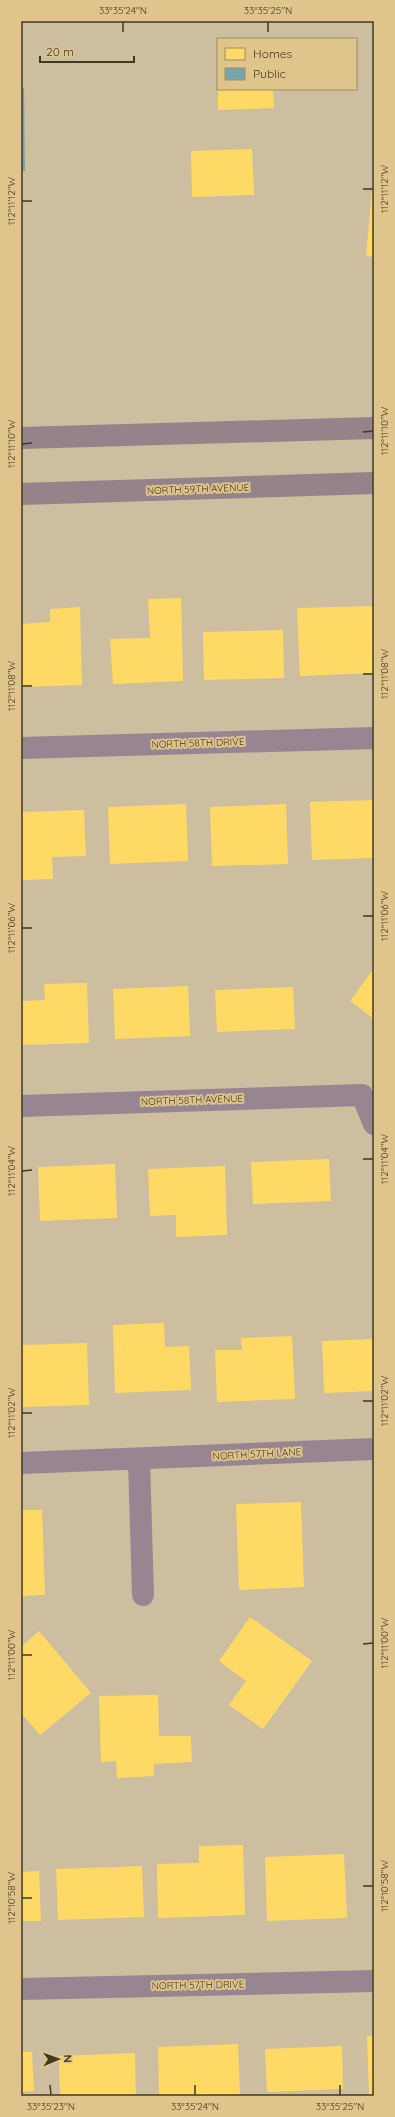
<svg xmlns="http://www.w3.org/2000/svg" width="395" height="2117" font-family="Quicksand,sans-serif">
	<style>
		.homes { fill: #ffd966 }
		.public { fill: #76a5af }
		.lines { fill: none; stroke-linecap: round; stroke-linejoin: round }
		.minor { stroke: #978691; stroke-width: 22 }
		.secondary { stroke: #96828a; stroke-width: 22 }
		.ticks { fill: none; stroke: #423820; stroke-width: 1.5 }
		.labels { text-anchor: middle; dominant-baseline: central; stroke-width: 4; stroke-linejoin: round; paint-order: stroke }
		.street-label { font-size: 10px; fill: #423820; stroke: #dfc58c }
		.neatline { fill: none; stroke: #423820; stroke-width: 1.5 }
		.ticks-label { font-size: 10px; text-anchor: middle; fill: #423820 }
	</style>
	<rect width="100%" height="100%" fill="#ccbe9f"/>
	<path class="homes" d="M218,89h55l1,19 -56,2z
		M252,149l2,46 -62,2 -1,-46z
		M372,189h2v68l-8,-1z
		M181,598l2,83 -70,3 -3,-45 40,-1 -2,-39z
		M374,606v67l-74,3 -3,-68z
		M80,607l2,78 -61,2v-63l29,-2v-13z
		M283,630l1,48 -80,2 -1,-48z
		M374,800v58l-62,2 -2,-58z
		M186,804l2,57 -78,3 -2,-57z
		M286,804l2,60 -76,2 -2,-59z
		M84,810l2,46 -34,1 1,22 -32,1v-68z
		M374,968v51l-24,-18z
		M87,983l2,60 -68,2v-44l24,-1 -1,-16z
		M188,986l2,50 -75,3 -2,-50z
		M293,987l2,42 -78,3 -2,-42z
		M329,1159l2,42 -78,3 -2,-42z
		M115,1164l2,54 -77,3 -2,-54z
		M225,1166l2,69 -51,2v-22l-26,1 -2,-47z
		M164,1323l1,24 24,-1 2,44 -76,3 -2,-68z
		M292,1336l3,63 -78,3 -2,-52h27l-1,-12z
		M374,1339v52l-50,2 -2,-52z
		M87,1343l2,62 -68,2v-62z
		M301,1502l3,85 -65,3 -3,-86z
		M21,1510h21l3,85 -24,1z
		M250,1617l62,44 -49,68 -34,-24 17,-24 -27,-20z
		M39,1631l52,62 -51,42 -19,-22v-66z
		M158,1695l1,41h32l1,26 -38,2v12l-37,2 -1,-17 -15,1 -2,-66z
		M243,1845l2,70 -87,3 -1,-54 42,-1v-17z
		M344,1854l3,64 -80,3 -2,-64z
		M142,1866l2,51 -86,3 -2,-51z
		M39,1871l2,50h-20v-49z
		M367,2036h7v60h-5z
		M238,2044l2,51 -81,1 -1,-49z
		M342,2046l1,43 -76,3 -2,-43z
		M21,2052h11l2,39 -13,1z
		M135,2053l1,43h-76l-1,-40z"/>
	<path class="public" d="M21,88h3l1,83h-4z"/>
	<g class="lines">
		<path class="minor" d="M21,748l353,-10
			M21,1106l341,-11 12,29
			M139,1460l4,135
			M21,1463l353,-14
			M21,1989l353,-8"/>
		<path class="secondary" d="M21,438l353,-10
			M21,494l353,-11"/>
	</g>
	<path class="ticks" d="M123,22v10M268,22v10M363,189h10M22,201h10M363,432l10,-1M22,444l10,-1M363,674h10M22,686h10M363,916h10M22,928h10M363,1159h10M22,1171l10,-1M363,1401h10M22,1413h10M363,1644l10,-1M22,1655h10M363,1886h10M22,1898h10M50,2085l1,10M195,2085v10M340,2085v10"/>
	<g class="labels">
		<g class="street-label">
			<text transform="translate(198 489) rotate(-2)">NORTH 59TH AVENUE</text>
			<text transform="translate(198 743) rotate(-2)">NORTH 58TH DRIVE</text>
			<text transform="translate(192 1100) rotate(-2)">NORTH 58TH AVENUE</text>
			<text transform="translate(257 1454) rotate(-3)">NORTH 57TH LANE</text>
			<text transform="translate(198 1985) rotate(-1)">NORTH 57TH DRIVE</text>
		</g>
	</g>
	<rect width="395" height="2117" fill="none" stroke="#dfc58c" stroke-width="44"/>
	<rect x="217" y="38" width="140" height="52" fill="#dfc58c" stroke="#a08d61"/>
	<rect x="225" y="48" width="20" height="12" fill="#ffd966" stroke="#a08d61"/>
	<text x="253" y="58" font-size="12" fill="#423820">Homes</text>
	<rect x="225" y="68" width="20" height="12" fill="#76a5af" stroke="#a08d61"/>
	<text x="253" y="78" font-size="12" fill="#423820">Public</text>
	<g transform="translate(58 2059) rotate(88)" stroke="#dfc58c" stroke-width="3" paint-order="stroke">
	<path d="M0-3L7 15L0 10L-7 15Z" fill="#423820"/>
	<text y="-6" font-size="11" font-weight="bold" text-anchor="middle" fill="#423820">N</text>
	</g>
	<path d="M40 56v6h94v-6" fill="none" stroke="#423820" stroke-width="2"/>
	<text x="46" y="56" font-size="12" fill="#423820" stroke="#dfc58c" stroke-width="3" paint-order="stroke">20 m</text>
	<rect x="22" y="22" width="351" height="2073" class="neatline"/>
	<g class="ticks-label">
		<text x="123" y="14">33°35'24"N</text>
		<text x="268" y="14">33°35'25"N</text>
		<text transform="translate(384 189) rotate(-90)" y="4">112°11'12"W</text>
		<text transform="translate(11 201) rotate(-90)" y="4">112°11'12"W</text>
		<text transform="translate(384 431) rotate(-90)" y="4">112°11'10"W</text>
		<text transform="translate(11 444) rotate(-90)" y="4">112°11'10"W</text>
		<text transform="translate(384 674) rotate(-90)" y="4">112°11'08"W</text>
		<text transform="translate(11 686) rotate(-90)" y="4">112°11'08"W</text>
		<text transform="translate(384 916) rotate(-90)" y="4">112°11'06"W</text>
		<text transform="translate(11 928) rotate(-90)" y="4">112°11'06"W</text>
		<text transform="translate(384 1159) rotate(-90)" y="4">112°11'04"W</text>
		<text transform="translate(11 1171) rotate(-90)" y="4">112°11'04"W</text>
		<text transform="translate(384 1401) rotate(-90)" y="4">112°11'02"W</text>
		<text transform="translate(11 1413) rotate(-90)" y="4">112°11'02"W</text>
		<text transform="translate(384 1643) rotate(-90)" y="4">112°11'00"W</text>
		<text transform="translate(11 1655) rotate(-90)" y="4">112°11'00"W</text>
		<text transform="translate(384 1886) rotate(-90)" y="4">112°10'58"W</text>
		<text transform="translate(11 1898) rotate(-90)" y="4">112°10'58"W</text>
		<text x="51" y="2110">33°35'23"N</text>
		<text x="195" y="2110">33°35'24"N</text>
		<text x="340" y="2110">33°35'25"N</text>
	</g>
</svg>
